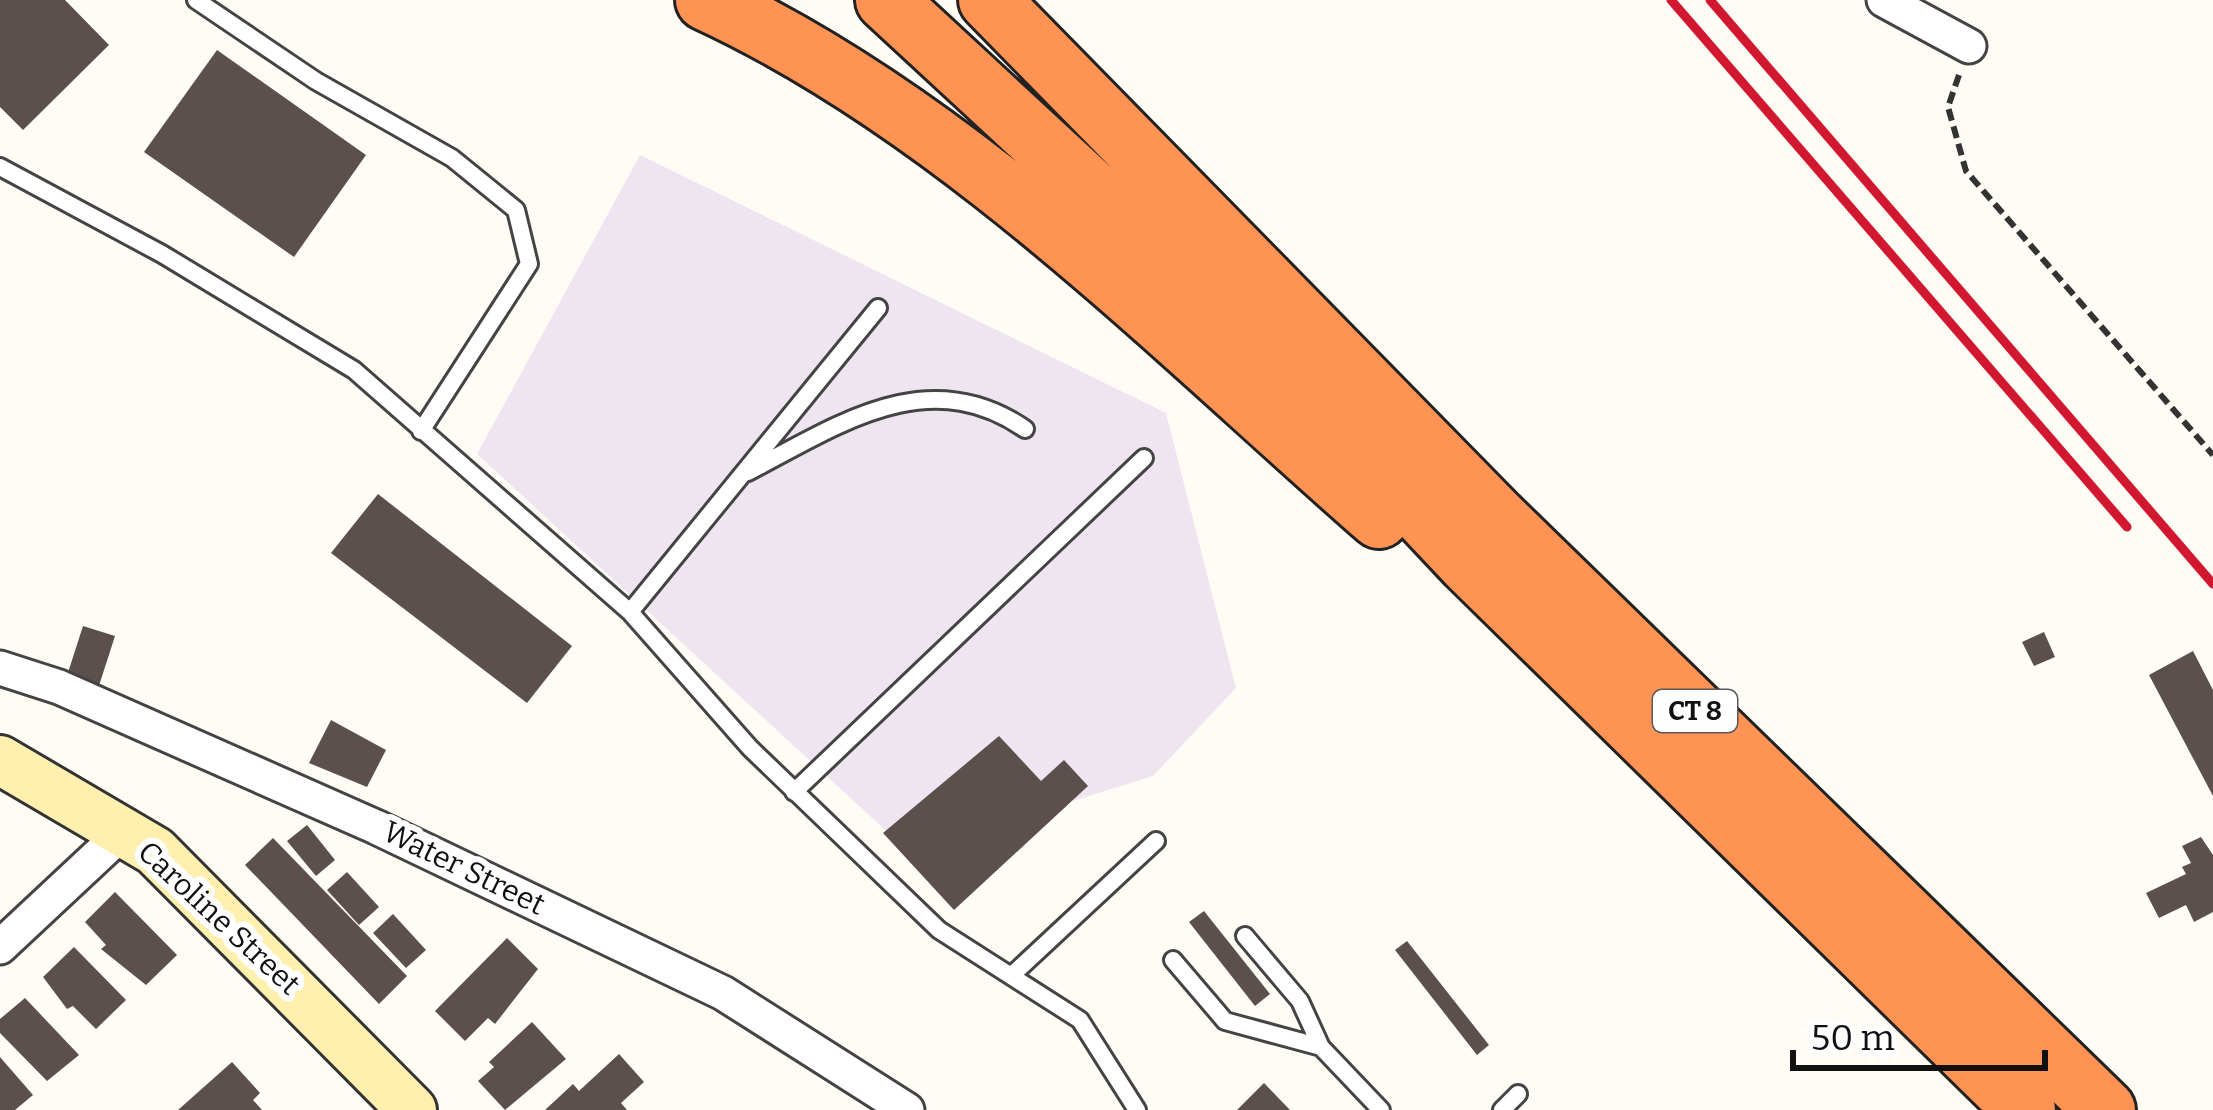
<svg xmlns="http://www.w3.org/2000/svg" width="2213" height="1110" font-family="Bitter,serif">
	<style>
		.industrial { fill: #eee5f0 }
		.building { fill: #5b504c }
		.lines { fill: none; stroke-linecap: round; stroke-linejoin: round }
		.lane-casing { stroke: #444; stroke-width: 22 }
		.street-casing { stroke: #444; stroke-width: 39 }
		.secondary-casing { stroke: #333; stroke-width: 54 }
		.highway-casing { stroke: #222; stroke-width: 66 }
		.path { stroke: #333; stroke-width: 6; stroke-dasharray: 12 6; stroke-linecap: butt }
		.lane { stroke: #fff; stroke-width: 16 }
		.street { stroke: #fff; stroke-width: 33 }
		.secondary { stroke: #fff0b0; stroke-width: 48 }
		.highway { stroke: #ff9353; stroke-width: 60 }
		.rail { stroke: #d21830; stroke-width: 9 }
		.labels { text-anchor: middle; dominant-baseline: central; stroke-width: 12; stroke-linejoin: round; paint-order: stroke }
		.shield { fill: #fff; stroke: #585858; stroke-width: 3 }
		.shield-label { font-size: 27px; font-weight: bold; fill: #111 }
		.street-label { font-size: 30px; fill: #111; stroke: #fff }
	</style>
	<rect width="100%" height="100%" fill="#fffcf5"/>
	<path class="industrial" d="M640,155l526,258 70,275 -83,88 -244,76 -432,-398z"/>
	<path class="building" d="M0,0h65l44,45 -86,85 -23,-23z
		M217,50l149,105 -72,102 -150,-105z
		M378,494l194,152 -45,57 -196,-150z
		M83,626l32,10 -19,59 -32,-10z
		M2044,632l11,25 -21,9 -12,-24z
		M2193,651l20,39v106l-64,-121z
		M331,720l55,30 -19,37 -58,-24z
		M999,736l42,45 23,-21 24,26 -134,124 -71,-77z
		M307,825l28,35 -19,16 -29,-35z
		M2201,837l12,18v57l-19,10 -8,-17 -27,13 -13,-25 40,-19 -4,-7 9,-4 -9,-17z
		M273,838l134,138 -28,28 -134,-139z
		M347,872l32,35 -20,18 -32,-35z
		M115,892l62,63 -31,30 -45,-36 5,-4 -21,-23z
		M1204,911l66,83 -15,12 -66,-84z
		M393,914l33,36 -20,18 -33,-35z
		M507,938l31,31 -43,55 -7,-6 -23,23 -30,-30z
		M1407,941l82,104 -12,10 -82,-105z
		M74,947l52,53 -30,29 -23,-23 -6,3 -24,-32z
		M25,998l54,57 -32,26 -47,-48v-14z
		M532,1022l34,37 -61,51 -27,-29 16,-14 -5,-5z
		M619,1054l25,28 -23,21 6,7h-82l28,-26 6,7z
		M0,1057l33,38 -18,15h-15z
		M232,1062l28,31 -7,7 9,10h-84z
		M1264,1083l26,27h-53z"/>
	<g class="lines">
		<defs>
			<path id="lane" d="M196,0l120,81 136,77 64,52 13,54 -108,167
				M0,167l162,87 192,116 276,242 120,136 189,182 141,90 57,90
				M748,472c90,-47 180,-110 277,-43
				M630,612l248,-304
				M794,792l350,-334
				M1245,936l55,65 21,46 60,63
				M1173,960l52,61 96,26
				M1011,976l145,-135
				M1502,1110l16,-16"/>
			<path id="street" d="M1884,0l85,46
				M0,668l59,19 317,140 347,166 184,117
				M0,947l123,-115"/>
			<path id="secondary" d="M0,760l155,91 257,259"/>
			<path id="highway" d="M706,0c251,116 466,337 673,518
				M886,0l402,372 180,191 557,547
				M989,0l508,518 608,592"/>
		</defs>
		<use href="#lane" class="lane-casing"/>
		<use href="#street" class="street-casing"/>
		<use href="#secondary" class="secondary-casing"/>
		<use href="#highway" class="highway-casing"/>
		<path class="path" d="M1959,75l-11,32 18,64 247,284"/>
		<use href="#lane" class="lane"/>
		<use href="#street" class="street"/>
		<use href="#secondary" class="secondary"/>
		<use href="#highway" class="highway"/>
		<path class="rail" d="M1671,0l456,527
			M1710,0l503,584"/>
	</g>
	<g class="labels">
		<rect class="shield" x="1653" y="690" width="84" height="42" rx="9"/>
		<g class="shield-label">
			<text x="1695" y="711">CT 8</text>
		</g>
		<g class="street-label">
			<text transform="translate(464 868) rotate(26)">Water Street</text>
			<text transform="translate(219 918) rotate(43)">Caroline Street</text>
		</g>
	</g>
	<path d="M1793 1050v18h252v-18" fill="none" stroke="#111111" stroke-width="6"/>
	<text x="1811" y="1050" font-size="36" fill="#111111" stroke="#ffffff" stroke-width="9" paint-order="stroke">50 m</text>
</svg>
